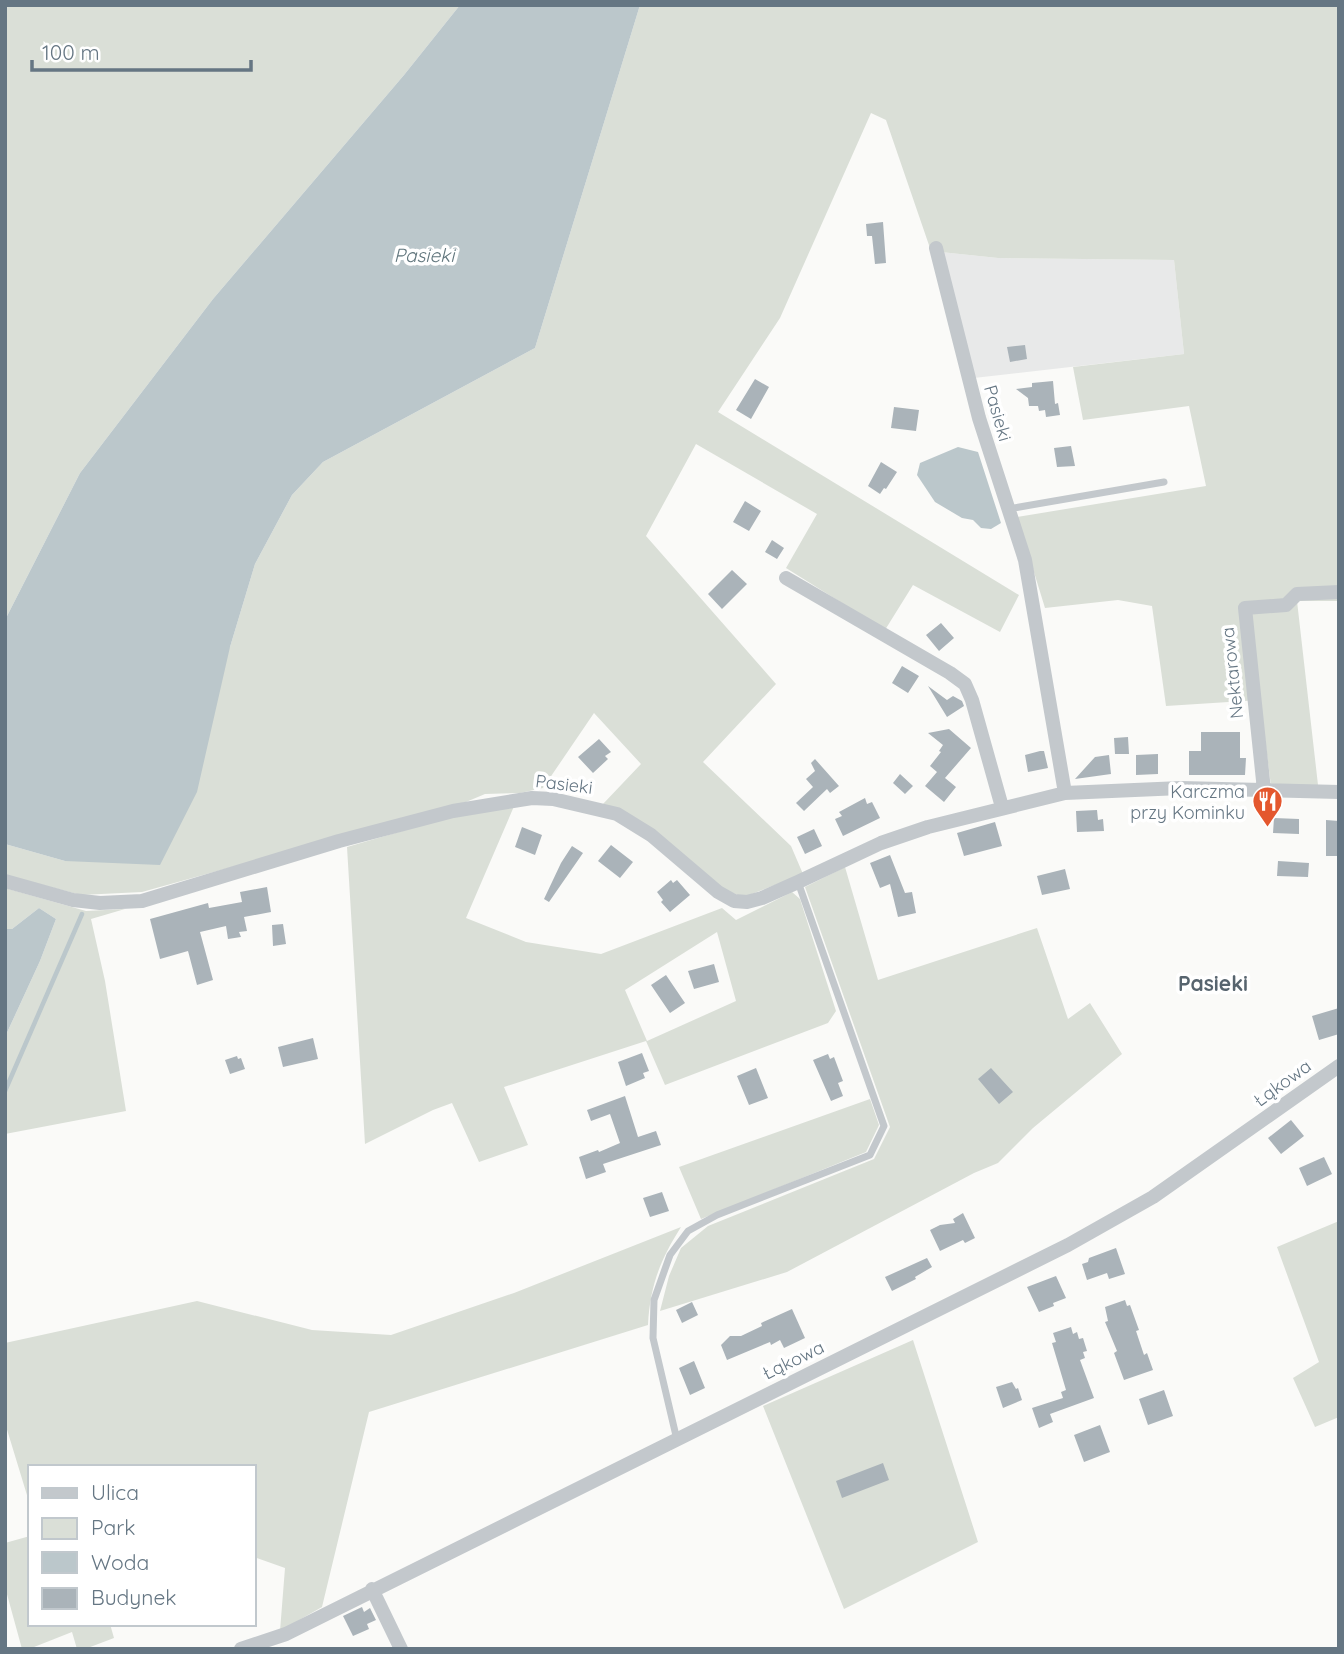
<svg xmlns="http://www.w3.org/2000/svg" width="1344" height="1654" font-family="Quicksand,sans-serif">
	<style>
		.built { fill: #e8e9e9 }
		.green { fill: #dadfd7; fill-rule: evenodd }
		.water { fill: #bbc7cb }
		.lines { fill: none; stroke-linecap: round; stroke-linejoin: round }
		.stream { stroke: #bbc7cb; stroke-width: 4.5 }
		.building { fill: #aab3b9 }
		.service { stroke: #c3c8cc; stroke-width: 7 }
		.minor { stroke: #c3c8cc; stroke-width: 14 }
		.labels { text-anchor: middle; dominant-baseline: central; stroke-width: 7; stroke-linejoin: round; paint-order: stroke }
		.street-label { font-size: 18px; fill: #657683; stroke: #fff }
		.poi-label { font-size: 18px; fill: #657683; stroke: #fff; text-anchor: end }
		.water-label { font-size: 19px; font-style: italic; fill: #60757c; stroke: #fff }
		.quarter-label { font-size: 21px; font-weight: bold; fill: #57646e; stroke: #fff }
	</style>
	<rect width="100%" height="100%" fill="#fafaf8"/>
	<path class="built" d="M931,251l67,7 176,2 10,94 -219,25z"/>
	<path class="green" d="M5,5h455l-56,70 -191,224 -133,174 -75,147z
		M640,5h699v596h-42l21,184 -47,1 -11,-86 -94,6 -14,-100 -34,-6 -73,8 -28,-91 189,-31 -17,-80 -106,14 -10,-53 111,-13 -10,-94 -176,-2 -67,-7 -45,-131 -15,-7 -91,205 -62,94 301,183 -19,37 -87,-47 -28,45 -99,-62 31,-54 -121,-70 -50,92 130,148 -73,78 88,84 12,28 -59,23 -21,-7 -120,-86 38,-40 -47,-51 -51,75 -23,5 -35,1 -19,8 -324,90 -61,3 -76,-20v-31l60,17 165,-214 25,-83 37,-69 31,-33 212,-114z
		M515,804l-49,114 60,24 75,12 121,-46 14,12 56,-28 8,7 36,112 -8,12 -163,62 -19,-44 -142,46 24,58 -49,17 -27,-59 -19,7 -68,34 -18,-297 107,-31zM717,932l19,69 -89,40 -22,-51z
		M845,867l33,113 159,-52 31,91 22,-16 32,51 -89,74 -35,35 -24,10 -187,99 -127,39 9,-35 12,-28 27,-22 166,-67 16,-32 -85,-240z
		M5,888l81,23 39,-2 -34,10 14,62 21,130 -121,23v-97l35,-76 16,-42 -17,-11 -27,21h-7z
		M870,1099l9,26 -13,27 -165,67 -22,-52z
		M1339,1221v196l-24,10 -22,-49 26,-16 -42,-115z
		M681,1227c-21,33 -31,59 -33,98l-279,87 -47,195 -42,24 5,-63 -31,-11v-90h-224v38l-25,-82v-80l192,-42 115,29 79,5 123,-42z
		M913,1340l65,202 -134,67 -81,-203z
		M30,1536v88h80l4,14 -29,11h-8l-5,-17 -43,17h-7l-17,-62v-44z"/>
	<path class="water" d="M460,5h180l-105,343 -212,114 -31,33 -37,69 -25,83 -33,145 -37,73 -95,-4 -60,-17v-224l75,-147 133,-174 191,-224z
		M958,447l20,5 23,71 -10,6 -10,-1 -8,-8 -11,-2 -27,-16 -18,-27 3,-12z
		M39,908l17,11 -16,42 -35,76v-108h7z"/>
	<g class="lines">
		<path class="stream" d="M5,1091l77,-177"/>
	</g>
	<path class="building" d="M883,222l3,41 -11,1 -3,-28h-5l-1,-12z
		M1025,345l2,14 -17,3 -3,-15z
		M755,379l14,8 -18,32 -15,-9z
		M1053,381l2,23 3,-1 2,12 -14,2 -1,-7 -6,1 -1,-5h-9l-1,-8 -12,-9 16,-2v-4z
		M894,407l25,3 -3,21 -25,-3z
		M1071,446l4,20 -18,1 -3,-19z
		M881,462l16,10 -11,17 -2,-1 -4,6 -12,-8z
		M745,501l16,10 -12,20 -16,-9z
		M772,540l12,8 -7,11 -12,-7z
		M732,570l15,14 -25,25 -14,-15z
		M941,623l13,15 -15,13 -13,-16z
		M902,666l17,10 -11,17 -16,-10z
		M928,686l19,14 6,-4 9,5 2,5 -17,11z
		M949,729l22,19 -26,30 11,9 -12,15 -19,-16 12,-14 -7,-6 11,-14 -2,-1 4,-6 -15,-12z
		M1201,732h39v26h6l-1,17h-56v-24h12z
		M1128,737l1,17h-14l-1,-16z
		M599,739l12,13 -6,4 3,3 -15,14 -15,-16z
		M1040,751h4l4,17 -20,4 -3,-17z
		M1158,754v20l-22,1v-20z
		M1109,755l2,19 -36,5 20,-22z
		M815,759l24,27 -9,7 -3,-4 -23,22 -8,-8 17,-16 -7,-8 9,-8 -4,-8z
		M900,774l13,12 -8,8 -12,-11z
		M865,798l2,6 5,-2 8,16 -37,18 -8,-17 7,-3 -3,-4z
		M1097,810l1,10 5,-1 1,12 -27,1 -1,-21z
		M1274,818l25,1v15l-26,-1z
		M1326,820l13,1v35h-13z
		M995,822l7,24 -38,10 -7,-23z
		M522,827l20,8 -7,20 -20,-8z
		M814,829l8,17 -17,8 -8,-17z
		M611,845l22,17 -13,16 -22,-17z
		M572,846l11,7 -34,49 -5,-3 17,-36z
		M890,855l15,38 7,-1 4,21 -18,4 -8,-33 -10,4 -10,-25z
		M1278,861l31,2 -1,14 -31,-1z
		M1065,869l5,20 -28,6 -5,-19z
		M671,880l2,3 4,-3 13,15 -20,17 -9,-10 2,-2 -6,-8z
		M267,887l4,25 -27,5 3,14 -8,1 2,5 -13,2 -2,-13 -26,6 13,48 -16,5 -9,-34 -28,8 -10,-40 58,-16 1,5 33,-6 -2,-10z
		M283,924l3,20 -13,2 -1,-21z
		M714,964l5,18 -25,7 -6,-18z
		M666,975l19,28 -15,10 -19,-28z
		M1339,1008v26l-20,6 -7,-24z
		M313,1038l5,21 -35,8 -5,-20z
		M642,1053l7,18 -6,2 2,5 -19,8 -8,-24z
		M828,1054l2,5 4,-2 9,24 -5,2 5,13 -12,5 -18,-41z
		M237,1056l1,3 3,-1 4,11 -15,5 -5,-14z
		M756,1068l12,30 -19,7 -12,-29z
		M991,1068l22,24 -14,12 -21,-25z
		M625,1096l13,41 18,-6 5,14 -58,19 3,8 -20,7 -7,-22 19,-7 1,2 21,-9 -10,-29 -19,7 -4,-11z
		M1291,1120l13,16 -23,18 -13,-16z
		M1324,1157l8,17 -25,12 -8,-18z
		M662,1192l7,19 -19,6 -7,-19z
		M963,1213l12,25 -10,5 -2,-3 -23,11 -10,-21 10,-5 15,-2 -2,-4z
		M1116,1248l9,26 -16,5 -2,-6 -20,7 -5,-16 6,-2 1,-4z
		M927,1258l5,9 -17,10 1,2 -24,12 -7,-14z
		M1056,1276l10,22 -13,5 1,3 -15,6 -12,-25z
		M1125,1300l2,6 3,-1 9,25 -3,1 8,24 3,-2 6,17 -29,10 -10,-27 3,-2 -12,-29 3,-1 -3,-14z
		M692,1302l6,13 -16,8 -6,-13z
		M792,1309l13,29 -21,10 -4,-8 -9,5 -1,-3 -43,18 -6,-15 9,-9h11l21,-10 -1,-3z
		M1071,1327l2,7 4,-2 2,7 4,-1 4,13 -4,1 2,6 -5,2 14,38 -44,16 3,8 -14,6 -7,-20 31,-10 -2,-6 5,-2 -14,-47 4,-1 -3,-9z
		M694,1361l11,27 -15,7 -11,-27z
		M1012,1382l4,7 2,-1 4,12 -19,8 -7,-21z
		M1164,1390l9,26 -25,9 -9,-26z
		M1100,1425l10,27 -26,10 -10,-27z
		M883,1463l6,17 -47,18 -6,-17z
		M362,1607l2,5 6,-4 6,12 -9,4 2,5 -16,7 -10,-20z"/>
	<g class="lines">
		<path class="service" d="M1008,509l156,-27
			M677,1440l-24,-102 1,-38 16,-45 18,-24 29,-16 153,-60 14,-29 -86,-244"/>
		<path class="minor" d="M936,248l43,170 46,142 40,233
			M786,578l164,95 15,11 7,16 30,107
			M1264,790l-19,-182 41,-3 11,-11 42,-2
			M5,881l68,19 27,3 42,-2 197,-60 114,-30 79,-13 21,1 64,15 34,21 67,57 16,9 13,1 15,-4 36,-16 83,-39 47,-16 137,-34 116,-5 158,4
			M372,1589l29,60
			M241,1649l45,-15 782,-389 85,-48 186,-131"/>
	</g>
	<defs>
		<symbol id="restaurant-pin" viewBox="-11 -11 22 30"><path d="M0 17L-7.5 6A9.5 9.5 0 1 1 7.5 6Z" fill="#e4572e" stroke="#fff"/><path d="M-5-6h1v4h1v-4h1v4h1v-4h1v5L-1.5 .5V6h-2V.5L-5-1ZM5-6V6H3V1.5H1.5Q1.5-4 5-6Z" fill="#fff"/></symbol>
	</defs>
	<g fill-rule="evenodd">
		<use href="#restaurant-pin" x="1250" y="784" width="35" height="47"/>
	</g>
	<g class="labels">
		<g class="street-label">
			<text transform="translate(998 413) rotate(74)">Pasieki</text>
			<text transform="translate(1232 673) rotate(-96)">Nektarowa</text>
			<text transform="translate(564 784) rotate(7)">Pasieki</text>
			<text transform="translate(1282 1083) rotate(-36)">Łąkowa</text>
			<text transform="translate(793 1360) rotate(-26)">Łąkowa</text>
		</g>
		<g class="poi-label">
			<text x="1245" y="791">Karczma<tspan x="1245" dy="21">przy Kominku</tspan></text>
		</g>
		<g class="water-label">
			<text x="424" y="255">Pasieki</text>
		</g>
		<g class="quarter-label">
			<text x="1213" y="983">Pasieki</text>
		</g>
	</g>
	<rect width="1344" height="1654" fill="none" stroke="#657683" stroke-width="14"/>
	<rect x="28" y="1465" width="228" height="161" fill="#ffffff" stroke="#c1c8cd" stroke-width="2"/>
	<rect x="42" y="1488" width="35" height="10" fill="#c3c8cc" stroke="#c1c8cd" stroke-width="2"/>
	<text x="91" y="1500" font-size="21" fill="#657683">Ulica</text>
	<rect x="42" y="1518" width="35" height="21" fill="#dadfd7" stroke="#c1c8cd" stroke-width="2"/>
	<text x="91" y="1535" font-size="21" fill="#657683">Park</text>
	<rect x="42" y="1552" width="35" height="21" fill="#bbc7cb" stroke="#c1c8cd" stroke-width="2"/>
	<text x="91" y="1570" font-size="21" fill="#657683">Woda</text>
	<rect x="42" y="1588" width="35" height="21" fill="#aab3b9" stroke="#c1c8cd" stroke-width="2"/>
	<text x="91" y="1605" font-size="21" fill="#657683">Budynek</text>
	<path d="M32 60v10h219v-10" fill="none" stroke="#657683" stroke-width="3.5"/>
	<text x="42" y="60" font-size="21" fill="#657683" stroke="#ffffff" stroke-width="5" paint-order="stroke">100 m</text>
</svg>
